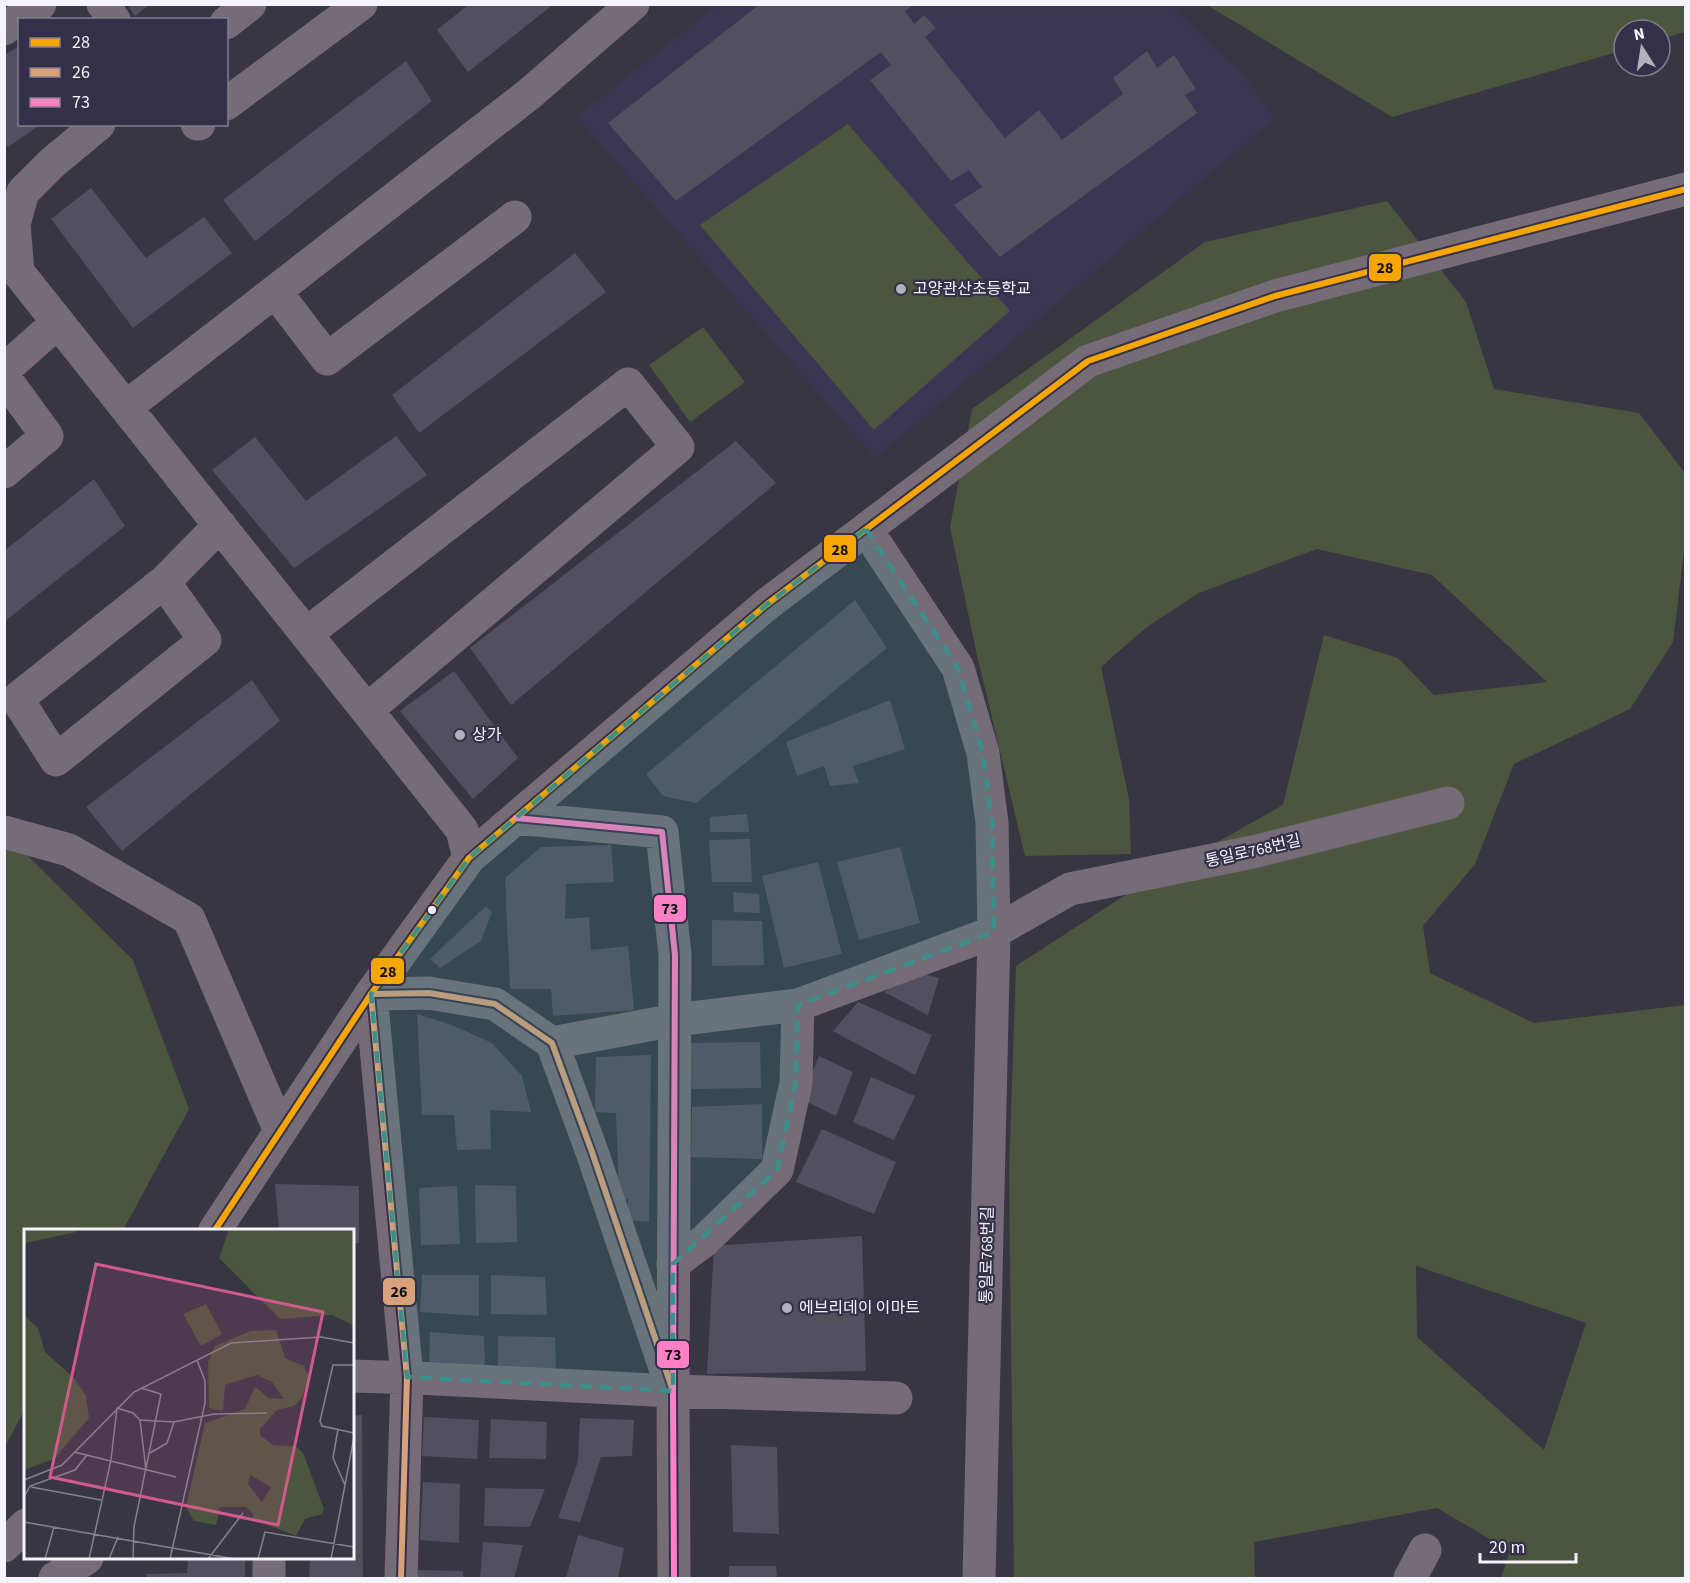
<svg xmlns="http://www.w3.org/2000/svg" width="1690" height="1583" font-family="'Source Sans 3','Noto Sans KR',sans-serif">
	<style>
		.built { fill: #3b3653 }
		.green { fill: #4c553d; fill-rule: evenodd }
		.building { fill: #524f5f }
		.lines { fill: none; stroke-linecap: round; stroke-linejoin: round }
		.minor { stroke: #756c77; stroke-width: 33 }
		.bus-1-casing { stroke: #343049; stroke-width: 10 }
		.bus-2-casing { stroke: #343049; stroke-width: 10 }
		.bus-3-casing { stroke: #343049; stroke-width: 10 }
		.bus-1 { stroke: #f7a600; stroke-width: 6 }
		.bus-2 { stroke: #d9a179; stroke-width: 6 }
		.bus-3 { stroke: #ff80c5; stroke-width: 6 }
		.marked { fill: #3d8f8b; fill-opacity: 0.2; stroke: #3d8f8b; stroke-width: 4.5; stroke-dasharray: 12 8; stroke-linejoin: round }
		.poi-dot { fill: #b3b1bc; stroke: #343049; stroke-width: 2 }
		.bus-dot { fill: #f5f3fd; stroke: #343049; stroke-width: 2 }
		.labels { text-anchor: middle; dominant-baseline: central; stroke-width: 4.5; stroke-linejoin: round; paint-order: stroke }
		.poi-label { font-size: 16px; fill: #f5f3fd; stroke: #343049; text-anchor: start }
		.street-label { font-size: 16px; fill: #f5f3fd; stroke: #343049 }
		.inset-road { fill: none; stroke: #84828d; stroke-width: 1.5 }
		.view { fill: #d15a8c; fill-opacity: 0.15; stroke: #d15a8c; stroke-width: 3 }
		.inset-edge { fill: none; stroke: #f5f3fd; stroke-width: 3 }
		.line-badge { stroke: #343049; stroke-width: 2 }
		.pale-badge-label { font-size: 16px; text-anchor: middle; font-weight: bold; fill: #111 }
	</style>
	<rect width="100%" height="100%" fill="#383643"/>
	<path class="built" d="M1170,4l75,73 29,42 -399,339 -298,-341 140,-112z"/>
	<path class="green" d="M1207,5h478v27l-25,7v-9h-36v20l-232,67z
		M848,124l162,187 -136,119 -174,-205z
		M1387,201l79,101 28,87 145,24 46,60v70l-12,99 -43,67 -116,55 -39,100 -52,62 7,47 104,50 151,-18v573h-184l9,-27 -73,-43 -183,34 1,36h-241l-5,-404 7,-208 120,-78 147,-83 41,-170 74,23 36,37 113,-13 -115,-107 -115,-26 -118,44 -51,33 -47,41 28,132 2,55 -106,2 -49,-205 -26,-124 22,-118 233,-167zM1416,1266l170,57 -42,127 -127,-113z
		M703,327l42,55 -55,40 -41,-57z
		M5,841l21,13 107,106 56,149 -66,121h-97l-1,179 -20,38z"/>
	<path class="building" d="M127,4h23l-15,12z
		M469,4h85l-86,68 -31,-42z
		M760,4h155l-10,7 9,13 10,-9 12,13 -11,9 80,101 34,-28 23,30 61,-46 -10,-16 34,-27 10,17 17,-13 22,34 -11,6 12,18 -197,144 -46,-52 28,-18 -13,-17 -18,11 -81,-101 21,-15 -10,-13 -205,149 -68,-78z
		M20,46v78h21l-33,23 -4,-5v-87z
		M406,61l26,40 -177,140 -32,-41z
		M91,188l55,70 58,-41 28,36 -99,75 -82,-109z
		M575,253l31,39 -187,141 -27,-38z
		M396,436l31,39 -133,93 -82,-98 43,-33 51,64z
		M736,441l40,42 -265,222 -41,-57z
		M94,479l31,47 -121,96v-71z
		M855,600l32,48 -191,155 -33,-7 -17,-22z
		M454,671l64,87 -45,41 -73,-88z
		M252,680l28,41 -158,130 -36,-44z
		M890,700l15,49 -52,17 6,17 -29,3 -6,-20 -27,10 -11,-34z
		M747,814l2,18h-39v-15z
		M750,839l2,43h-40l-3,-42z
		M611,845l3,37 -48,2 -1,35 24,-2 2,33 37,-4 6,64 -81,6 -2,-27h-41l-5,-111 36,-31z
		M900,847l20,76 -61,17 -22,-78z
		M818,862l24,92 -58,14 -22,-92z
		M733,892l26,2 1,19 -26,-1z
		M486,906l6,6 -11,29 -41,27 -10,-9z
		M712,920l50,1 2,44 -52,1z
		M913,971l26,7 -11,37 -44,-23z
		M858,1002l74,33 -17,40 -82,-44z
		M417,1014l35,11 40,18 30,33 9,36 -41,-2 1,39 -34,1 -3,-35h-32z
		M760,1042l1,46 -70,1v-46z
		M651,1055l-2,167 -21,-2v-21h-9l-3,-86 -21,-1 1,-55z
		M819,1056l34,16 -17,44 -35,-17z
		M871,1077l44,19 -21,44 -41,-18z
		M762,1104v55l-71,-2 1,-50z
		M822,1129l74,33 -22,52 -78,-32z
		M275,1184l84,2v57l-7,1v-14h-73z
		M475,1185l41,1 1,56 -41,1z
		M457,1186l3,58 -39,1 -2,-57z
		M862,1236l4,135 -159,3 7,-128z
		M422,1275h57v41l-59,-4z
		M491,1275l54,2 2,38 -56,-1z
		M430,1332l54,4 1,34 -56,-2z
		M498,1336l57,1 1,35 -58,-2z
		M362,1415l1,163h-54l1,-20h42v-142z
		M424,1417l55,3 -2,39 -55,-3z
		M580,1418l54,2 -2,36 -31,1 -21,65 -22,-4 20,-57z
		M491,1419l56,3 -1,37 -57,-1z
		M731,1445l46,2 2,87 -46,-2z
		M423,1482l37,2 -1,59 -39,-3z
		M485,1488l60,1 -15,38 -46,-1z
		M578,1535l46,13 -6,30h-52z
		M483,1542l40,3 -9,33h-34z
		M188,1558h57v20h-98l-1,-4 41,-1z
		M729,1566h47l1,12h-48z
		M415,1570l48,1v7h-48z"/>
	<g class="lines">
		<path class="minor" d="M103,4l11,16
			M226,23l24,-19
			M4,29l36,-25
			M226,104l135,-100
			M99,124l-47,39 -29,29 -9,32 4,48 444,558 7,28
			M197,124h2
			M275,291l52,68 188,-142
			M4,370l54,-48
			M4,377l43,59 -43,36
			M126,407l402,-312 105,-91
			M866,529l92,139 25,85 9,70 2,109 -15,646
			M164,582l41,58 -149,120 -39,-61 147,-117 56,-57
			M306,634l322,-250 50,63 -311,263
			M516,818l146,14 13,123 -2,436 1,187
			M4,832l65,18 120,69 91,212
			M552,1043l123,-23 123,-15 196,-73 76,-43 183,-37 195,-49
			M215,1230l156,-236 98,-136 297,-253 322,-244 187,-65 411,-107
			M673,1264l31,-23 73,-71 19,-87 2,-78
			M352,1376l65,2 256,13 223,7
			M4,1546l22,-21
			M269,1558v20
			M55,1578l32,-20
			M401,1578l6,-201 -36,-383 58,-1 66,11 57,39 40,109 81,239
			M1410,1578l15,-28"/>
		<defs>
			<path id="bus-1" d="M215,1230l156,-236 98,-136 297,-253 322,-244 187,-65 411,-107"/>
			<path id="bus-2" d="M401,1578l6,-201 -36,-383 58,-1 66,11 57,39 40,109 81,239"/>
			<path id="bus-3" d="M516,818l146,14 13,123 -2,436 1,187"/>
		</defs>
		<use href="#bus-1" class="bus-1-casing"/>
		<use href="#bus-2" class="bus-2-casing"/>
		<use href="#bus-3" class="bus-3-casing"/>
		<use href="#bus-1" class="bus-1"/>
		<use href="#bus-2" class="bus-2"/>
		<use href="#bus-3" class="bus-3"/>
	</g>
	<path class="marked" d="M866,529l92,139 25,85 9,70 2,109 -196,73 -2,78 -19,87 -104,94v127l-266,-14 -36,-383 98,-136 297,-253z"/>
	<g class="poi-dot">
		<circle cx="901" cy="289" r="6"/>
		<circle cx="460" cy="735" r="6"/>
		<circle cx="787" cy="1308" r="6"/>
	</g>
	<circle class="bus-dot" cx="432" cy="910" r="5"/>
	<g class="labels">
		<g class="poi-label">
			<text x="913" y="289">고양관산초등학교</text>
			<text x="472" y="735">상가</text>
			<text x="799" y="1308">에브리데이 이마트</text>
		</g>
		<g class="street-label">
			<text transform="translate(1253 851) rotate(-13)">통일로768번길</text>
			<text transform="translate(987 1255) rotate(-89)">통일로768번길</text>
		</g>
	</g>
	<g transform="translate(24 1229)">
		<rect width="330" height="330" fill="#383643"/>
		<path d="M0,0h51l1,3 -50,11 -2,7zM205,0h125v97l-22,-11 -52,4 -61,-61zM182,75l16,30 -21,12 -18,-32zM0,86l14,13 7,24 30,27 11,17 3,22 -35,41 -30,11zM252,101l9,28 19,8 5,11 -7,21 -8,8 -17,4 -17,19v6l13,10 24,2 6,6 21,56 -2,5 -17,5 -9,17 -44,-17 2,-4 -8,-8h-26l-4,18 -22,-4 -8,-14 19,-84 40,-14 10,-22 14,11 15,1 -12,-17 -15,-7 -32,10 -2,26 -14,-3 -1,-46 7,-16 36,-15zM226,246l21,12 -9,15 -14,-18z" fill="#4c553d" fill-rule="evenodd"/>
		<path class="inset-road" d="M330,136h-21l-13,56 2,5 32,7M116,191l34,2 40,-8 53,-1M314,200l-5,29 12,27M50,223l102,25M126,224l17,-10 7,-21M0,251l38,-15 72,-73 97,-49 90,-6 33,6M7,258l70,13M0,268l6,-11 45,-16 12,-15M0,293l211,37M21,330l9,-32M65,330l22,-99 6,-52 16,5 7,7 6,50M85,330l9,-22M109,330l1,-32 27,-133 -20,-6M146,330l35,-156v-22l-8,-21M184,330l35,-46M234,330l7,-27 89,15M307,330l23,-122"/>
		<path class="view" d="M72,35l227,48 -45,213 -228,-48z"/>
		<rect width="330" height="330" class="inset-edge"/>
	</g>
	<g class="line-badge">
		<rect x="1368" y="253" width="34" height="29" rx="6" fill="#f7a600"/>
		<rect x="823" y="534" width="34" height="29" rx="6" fill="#f7a600"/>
		<rect x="653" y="894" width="34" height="29" rx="6" fill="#ff80c5"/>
		<rect x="370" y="957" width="35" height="28" rx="6" fill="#f7a600"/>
		<rect x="382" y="1277" width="34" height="29" rx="6" fill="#d9a179"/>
		<rect x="656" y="1340" width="34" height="29" rx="6" fill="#ff80c5"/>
	</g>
	<g class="pale-badge-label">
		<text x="1385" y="273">28</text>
		<text x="840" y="555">28</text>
		<text x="670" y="914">73</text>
		<text x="388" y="977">28</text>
		<text x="399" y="1297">26</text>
		<text x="673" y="1360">73</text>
	</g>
	<rect width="1690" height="1583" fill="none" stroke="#f5f3fd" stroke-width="12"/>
	<rect x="18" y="18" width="210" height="108" fill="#343049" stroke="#817e91" stroke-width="1.5"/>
	<rect x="30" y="38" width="30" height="9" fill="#f7a600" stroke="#817e91" stroke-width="1.5"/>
	<text x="72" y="48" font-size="18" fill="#f5f3fd">28</text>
	<rect x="30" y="68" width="30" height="9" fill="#d9a179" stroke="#817e91" stroke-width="1.5"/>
	<text x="72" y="78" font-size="18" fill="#f5f3fd">26</text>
	<rect x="30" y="98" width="30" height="9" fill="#ff80c5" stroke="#817e91" stroke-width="1.5"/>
	<text x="72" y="108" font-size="18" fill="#f5f3fd">73</text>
	<g transform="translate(1642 48) rotate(348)"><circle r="28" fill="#343049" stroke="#817e91" stroke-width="1.5"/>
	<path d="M0-4.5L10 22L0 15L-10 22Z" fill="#b3b1bc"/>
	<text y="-9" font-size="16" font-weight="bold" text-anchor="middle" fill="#f5f3fd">N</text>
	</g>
	<path d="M1480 1553v9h96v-9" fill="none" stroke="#f5f3fd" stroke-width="3"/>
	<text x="1489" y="1553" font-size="18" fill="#f5f3fd" stroke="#343049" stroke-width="4.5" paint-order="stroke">20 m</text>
</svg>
